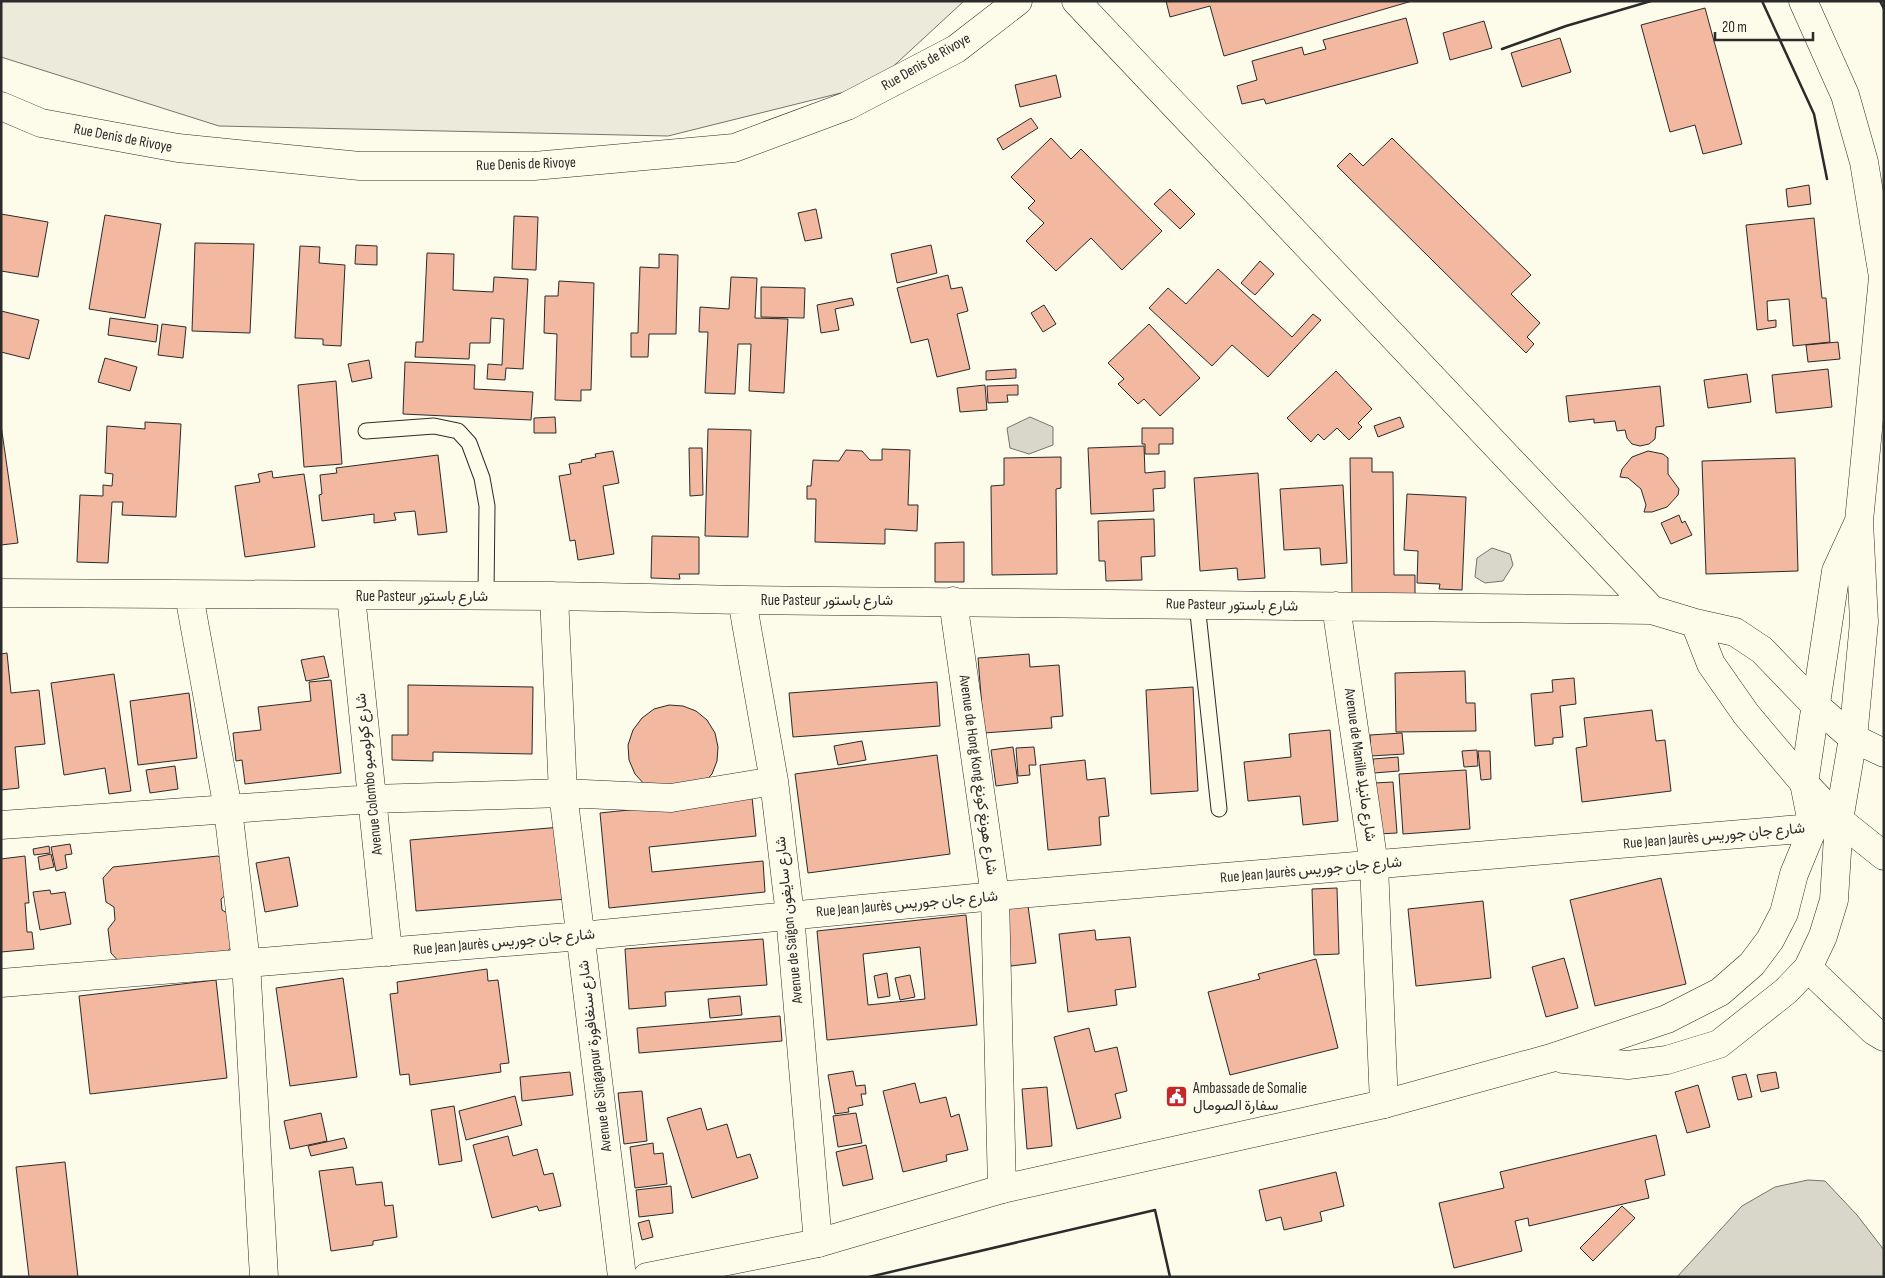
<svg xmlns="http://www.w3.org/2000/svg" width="1885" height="1278" font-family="'Sofia Sans Condensed',Vazirmatn,sans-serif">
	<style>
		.green { fill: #ecebdb; stroke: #74746e }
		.water { fill: #d8d7c9; stroke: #74746e }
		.building { fill: #f2b8a0; stroke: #2b2b2b; fill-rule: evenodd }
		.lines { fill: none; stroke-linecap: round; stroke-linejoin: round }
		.service-casing { stroke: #2b2b2b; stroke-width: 17 }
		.minor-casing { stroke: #2b2b2b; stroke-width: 29 }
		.tertiary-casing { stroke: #2b2b2b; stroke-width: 29 }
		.service { stroke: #fdfbea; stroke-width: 15 }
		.minor { stroke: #fdfbea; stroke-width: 28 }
		.tertiary { stroke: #fdfbea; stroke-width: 28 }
		.wall { stroke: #2b2b2b; stroke-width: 2.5 }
		.labels { text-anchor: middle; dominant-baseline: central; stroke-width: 4; stroke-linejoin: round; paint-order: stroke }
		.street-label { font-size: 15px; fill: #2b2b2b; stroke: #fdfbea }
		.poi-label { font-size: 15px; fill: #2b2b2b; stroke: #fdfbea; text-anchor: start }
	</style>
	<rect width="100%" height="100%" fill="#fdfbea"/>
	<path class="green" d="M1,1h963l-91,84 -205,51 -449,-10 -218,-69z"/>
	<path class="water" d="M1030,417l23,10v18l-24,9 -19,-6 -3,-20z
		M1492,548l18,6 3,11 -10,16 -18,2 -10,-6 2,-19z
		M1808,1180l17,1 32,34 27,35v27h-207l65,-71 33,-19z"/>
	<path class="building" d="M1166,1h246l-188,55 -14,-50 -40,11z
		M1705,8l37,136 -39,10 -8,-29 -25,7 -29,-107z
		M1406,18l12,45 -152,41 -2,-5 -22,5 -5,-18 20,-6 -5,-19 50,-14 2,8 22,-6 -3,-9z
		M1484,21l8,27 -42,12 -7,-27z
		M1560,38l11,34 -49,15 -11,-34z
		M1056,75l5,22 -41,10 -5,-22z
		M1031,118l7,10 -35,22 -6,-11z
		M1051,138l20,21 10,-10 81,82 -40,39 -31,-32 -35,33 -30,-30 18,-18 -16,-15 7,-7 -24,-24z
		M1392,138l139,137 -20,19 29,29 -13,14 7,7 -8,9 -189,-187 13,-13 13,13z
		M1809,185l2,19 -23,3 -2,-18z
		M1170,189l25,25 -15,15 -26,-25z
		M816,209l6,29 -17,3 -7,-28z
		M1,214l47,8 -10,55 -37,-6z
		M105,215l56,9 -16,94 -56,-9z
		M514,216l24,1 -2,53 -24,-1z
		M1814,218l8,80h4l4,44 -37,4 -4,-47 -22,2 1,20 8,-1v7l-19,3 -11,-105z
		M195,243l59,1 -4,89 -58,-2z
		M356,245l21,1v19l-22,-1z
		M931,245l6,28 -40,10 -6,-29z
		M300,246l20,1 -1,16 26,2 -4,81 -18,-1v-6l-28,-1z
		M427,253l27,1 -1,36 40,2 1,-15 34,2 -5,90 -17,-1 -1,12 -18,-1 1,-15 14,1 2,-46 -13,-1 -1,25h-20l-1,16 -54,-2 1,-15h7z
		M659,254l19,1 -2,79h-27l-1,23h-17v-24h7l2,-66 19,1z
		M1260,261l14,13 -19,21 -14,-12z
		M1218,269l74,68 21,-23 8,6 -53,57 -36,-32 -20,21 -63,-58 19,-20 18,16z
		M948,275l3,14 11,-2 6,24 -11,3 13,55 -33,8 -9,-38 -17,4 -14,-55z
		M731,277l26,1 -2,40 33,1 -4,74 -35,-2 2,-47h-13l-3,50 -30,-1 3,-61h-9l1,-25 29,2z
		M559,281l35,2 -3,107h-10v11l-26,-1 2,-66 -13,-1 1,-37h13z
		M761,287l44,1 -1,30 -43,-1z
		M852,298l2,7 -19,4 4,21 -18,3 -4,-28z
		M1044,305l12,19 -13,8 -12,-19z
		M1,311l38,9 -10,39 -28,-7z
		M110,318l48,7 -2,17 -48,-7z
		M162,324l24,3 -3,31 -25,-3z
		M1149,324l51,54 -40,38 -16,-17 -6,5 -20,-20 6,-5 -16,-16z
		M1838,342l2,17 -32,3 -2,-17z
		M105,358l32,9 -7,24 -32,-9z
		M369,360l3,18 -20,4 -4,-18z
		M405,362l70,3 -1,24 59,3 -2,28 -128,-6z
		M1016,369v9l-30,2v-9z
		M1828,369l4,38 -56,6 -4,-38z
		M1336,371l36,38 -14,14 4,4 -13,13 -12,-12 -13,12 -6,-6 -7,8 -24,-24z
		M1747,374l4,28 -43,6 -4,-28z
		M336,381l6,83 -38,3 -6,-82z
		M985,385l2,25 -27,2 -3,-24z
		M1018,385v10h-11l1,7 -20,1 -1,-17z
		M1660,386l4,40 -8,1 -1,12 -6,5 -9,2 -8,-2 -5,-6 -2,-8 -8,1 -2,-10 -21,2v-4l-25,3 -3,-26z
		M555,417l1,16h-22v-15z
		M1400,417l4,10 -26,10 -4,-11z
		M145,422l36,2 -5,93 -54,-2 1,-13h-11l-4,61 -31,-1 3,-67 23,1v-11l9,1 1,-12 -8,-1 2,-47 38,3z
		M1,425l17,118 -17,2z
		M1142,428h31v16h-14v10h-14v-10h-3z
		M708,429l43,1 -3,107 -43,-1z
		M1144,446l1,27 20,-2v17l-12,1 1,22 -63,3 -3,-66z
		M689,448h13l1,47 -13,1z
		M882,449l28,1 -2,55h10l-1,26 -32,-2v15l-70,-2 1,-43h-9v-13h4l2,-26 26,1 7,-11 16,1 8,9h12z
		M613,451l6,32 -16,3 11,68 -36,6 -3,-20 -5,1 -11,-65 12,-2 -2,-10 13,-2 -1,-2 15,-3 -1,-3z
		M1648,451l15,3 5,4v16l11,15 -1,6 -11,12 -15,5h-8l2,-7 -5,-16 -13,-11 -8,-1 2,-8 10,-12z
		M438,455l9,77 -29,3 -3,-24 -21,2 2,7 -22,3v-9l-52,7 -3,-26 3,-1 -2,-19 17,-2 -1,-5z
		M1061,457v31l-5,1 1,85 -65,1 -1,-89 13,-1v-27z
		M1350,458h22v14h21l1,103h21v21l-63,1z
		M1795,458l3,113 -92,3 -4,-113z
		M272,471l1,7 31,-4 11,73 -70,10 -10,-71 25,-4 -2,-8z
		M1258,473l7,105 -27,2 -1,-12 -37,3 -6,-93z
		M1343,485l4,78 -26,2 -1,-17 -36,2 -4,-61z
		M1407,494l59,3 -4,93 -23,-1 1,-5 -23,-1 1,-32 -14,-1z
		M1679,515l3,8 3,-2 7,14 -21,9 -10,-21z
		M1154,519l1,37 -14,1 1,23 -36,1 -1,-20h-6l-1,-40z
		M652,536l47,1v37h-20l1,5 -29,-1z
		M964,542v40h-29v-39z
		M7,653l4,40 28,-3 6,54 -30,3 4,41 -18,2v-136z
		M1029,654l1,13 29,-2 4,51 -12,1 1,11 -68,5 -6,-75z
		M324,656l5,21 -23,4 -5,-21z
		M1465,671l1,32h9l1,28 -80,1 -1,-59z
		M114,674l17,117 -22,3 -4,-26 -41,7 -13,-92z
		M1574,678l2,26 -16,2 3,31 -10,1v6l-18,2 -4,-52 22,-2 -1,-12z
		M331,680l10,93 -96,11 -3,-24 -6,1 -3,-28 28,-3 -3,-23 53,-6 -2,-19z
		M937,682l3,44 -147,11 -4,-44z
		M408,685l125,2 -1,67 -99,-2v9l-41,-1v-25h16z
		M1193,687l5,104 -47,3 -5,-104z
		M189,693l8,65 -59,7 -8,-64z
		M669,705l14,1 13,5 11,9 8,13 3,14 -1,14 -5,13 -10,11 -56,1 -11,-12 -6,-14 -1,-15 5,-15 9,-12 12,-9z
		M1652,710l4,31 9,-1 6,51 -89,11 -6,-54 11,-2 -3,-28z
		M1330,730l8,91 -35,4 -3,-29 -52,5 -4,-39 47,-5 -2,-23z
		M1402,733l2,21 -33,2 -1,-21z
		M862,741l4,19 -28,5 -4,-19z
		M1013,747l5,36 -22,3 -5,-36z
		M1034,747l2,18h-7l1,10 -12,1 -2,-28z
		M1477,750l1,16 -14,1 -2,-16z
		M1478,751h12l1,28 -10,1z
		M937,755l13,99 -142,19 -13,-99z
		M1398,757l1,14 -25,2 -1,-14z
		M1085,760l2,20 18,-2 4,38 -10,1 2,28 -53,5 -8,-85z
		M175,766l3,23 -28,4 -4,-23z
		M1466,770l4,59 -67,5 -4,-60z
		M1393,782l4,51 -19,1 -4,-51z
		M752,797l4,39 -107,11 3,25 111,-11 2,31 -156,16 -9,-95z
		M561,827l6,72 -151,12 -6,-71z
		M70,844l2,10 -7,1 2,13 -11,3 -5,-24z
		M49,846l1,7 -16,2 -1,-6z
		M51,854l3,13 -14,3 -2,-13z
		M25,856l4,47h-4l2,29h5l2,17 -33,3v-93z
		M218,856l11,9 3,25 -11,9 1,11 9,5 4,29 -10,9 -103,12 -11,-12 -3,-24 7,-9 -1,-13 -8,-5 -3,-24 10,-11z
		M289,857l9,49 -33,6 -9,-49z
		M1661,878l25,106 -91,22 -25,-106z
		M1337,888l2,66 -25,1 -2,-66z
		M50,890l1,4 14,-2 6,32 -31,6 -7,-38z
		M1483,901l8,77 -75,8 -8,-77z
		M1028,906l8,57 -25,3 -9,-57z
		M966,915l11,110 -150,15 -10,-109zM920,947l5,52 -57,6 -5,-51z
		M1095,930l1,10 34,-3 6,50 -21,3 2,15 -49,7 -9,-78z
		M763,939l4,46 -102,7 1,14 -37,3 -4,-60z
		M1564,958l14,50 -32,9 -14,-50z
		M1316,959l22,89 -108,27 -22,-83 52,-13 -2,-5z
		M487,969l1,12 10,-1 11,83 -9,1 1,8 -91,13 -1,-11 -9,1 -10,-81 8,-1 -1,-11z
		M887,973l3,23 -12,2 -4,-22z
		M910,975l5,22 -15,3 -5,-22z
		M343,978l14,99 -67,9 -14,-98z
		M216,980l11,98 -137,16 -11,-98z
		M740,996l2,19 -32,3 -2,-19z
		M780,1016l2,25 -143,12 -2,-25z
		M1089,1028l6,24 22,-5 10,44 -12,3 6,24 -44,11 -23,-92z
		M853,1071l3,15 9,-1 1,9h-5l2,11 -15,3 1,4 -14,2 -7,-39z
		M570,1072l3,23 -51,6 -2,-24z
		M1776,1072l3,16 -18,4 -4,-17z
		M1746,1074l6,23 -14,3 -6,-23z
		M915,1083l5,20 26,-6 5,20 8,-3 9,36 -22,5 1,6 -44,11 -20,-81z
		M1698,1085l12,42 -23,6 -12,-41z
		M1047,1087l5,59 -25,3 -5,-60z
		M642,1091l5,50 -23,3 -6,-51z
		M515,1096l7,29 -56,15 -7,-29z
		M454,1106l8,55 -23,4 -8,-55z
		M701,1108l6,22 20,-6 10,34 13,-4 8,24 -66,20 -25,-80z
		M321,1113l6,28 -37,8 -6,-28z
		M856,1113l6,30 -24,4 -5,-31z
		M1656,1135l9,40 -20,5 4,18 -120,28 -1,-8 -13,3 7,30 -68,17 -15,-65 65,-15 -4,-16z
		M508,1136l5,20 24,-7 7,26 9,-2 8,33 -22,5 -2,-5 -45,12 -19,-73z
		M344,1138l3,10 -36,8 -3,-10z
		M653,1143l1,11 9,-1 4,31 -32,4 -5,-41z
		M866,1145l7,34 -30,7 -7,-34z
		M65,1162l13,115h-49l-13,-110z
		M353,1167l3,18 26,-3 3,24 8,-1 4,32 -24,4v4l-42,6 -12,-80z
		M1336,1172l8,34 -24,6 2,9 -38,9 -3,-13 -15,4 -7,-31z
		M671,1186l2,27 -34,4 -3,-27z
		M1622,1206l13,12 -42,43 -13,-13z
		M649,1220l4,17 -11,3 -4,-17z"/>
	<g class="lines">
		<defs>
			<path id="service" d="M366,431l68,-5 24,5 11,12 13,35 5,28 -1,90
				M1197,604l22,205"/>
			<path id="minor" d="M1076,1l576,609 43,13 40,9 27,18 54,56 37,32 31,15
				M1,106l40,17 137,25 182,18h174l200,-18 113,-42 109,-57 62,-48
				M1,593l553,3 188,4 910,10
				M189,595l39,214 18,153 18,315
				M351,596l37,356
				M554,596l9,197 59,484
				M742,600l32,181 16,134 28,328
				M953,601l42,295 7,293
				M1336,606l38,259 10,239
				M1695,623l16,41 35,50 58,69 35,37 45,36
				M1,825l371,-26 191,-6 108,5 103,-17
				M1808,968l66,63 10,6
				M1,983l580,-47 414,-40 818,-68"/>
			<path id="tertiary" d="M1563,1059l65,6 39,-5 52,-16 67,-53 22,-23 15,-32 11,-36 5,-80 14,-82 11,-116 -5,-101 24,-244 -19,-115 -19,-67 -42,-94
				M647,1277l171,-34 184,-54 382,-85 167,-46 116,-39 53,-27 32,-28 18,-24 14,-27 10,-39 19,-46 -9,-45 32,-212 23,-50"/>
		</defs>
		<use href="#service" class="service-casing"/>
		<use href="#minor" class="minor-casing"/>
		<use href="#tertiary" class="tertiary-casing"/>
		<use href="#service" class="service"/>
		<use href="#minor" class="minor"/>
		<use href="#tertiary" class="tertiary"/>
		<path class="wall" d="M1762,1l52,113 13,65
			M1880,1l4,8
			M1502,49l64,-23 85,-25
			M869,1277l286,-67 15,67"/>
	</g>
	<defs>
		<symbol id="civic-square" viewBox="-11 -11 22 22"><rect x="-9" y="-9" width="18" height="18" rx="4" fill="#c62828" stroke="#fdfbea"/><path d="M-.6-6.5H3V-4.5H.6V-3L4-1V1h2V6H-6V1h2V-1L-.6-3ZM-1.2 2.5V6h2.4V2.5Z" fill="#fff"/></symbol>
	</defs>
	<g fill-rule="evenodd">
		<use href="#civic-square" x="1164" y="1084" width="25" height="25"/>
	</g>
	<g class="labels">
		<g class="street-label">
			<text transform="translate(926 62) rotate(-30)">Rue Denis de Rivoye</text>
			<text transform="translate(123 138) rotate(11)">Rue Denis de Rivoye</text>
			<text transform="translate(526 164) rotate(-2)">Rue Denis de Rivoye</text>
			<text x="422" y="596">Rue Pasteur شارع باستور</text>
			<text x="827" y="600">Rue Pasteur شارع باستور</text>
			<text transform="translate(1232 605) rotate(1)">Rue Pasteur شارع باستور</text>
			<text transform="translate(1360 765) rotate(82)">Avenue de Manille شارع مانيلا</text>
			<text transform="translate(369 774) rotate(-96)">Avenue Colombo شارع كولومبو</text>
			<text transform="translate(978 775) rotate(82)">Avenue de Hong Kong شارع هونغ كونغ</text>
			<text transform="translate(1714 836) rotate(-5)">Rue Jean Jaurès شارع جان جوريس</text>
			<text transform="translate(1311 870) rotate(-5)">Rue Jean Jaurès شارع جان جوريس</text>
			<text transform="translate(907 904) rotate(-5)">Rue Jean Jaurès شارع جان جوريس</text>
			<text transform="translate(789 920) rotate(-96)">Avenue de Saïgon شارع سايغون</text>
			<text transform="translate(504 942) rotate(-5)">Rue Jean Jaurès شارع جان جوريس</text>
			<text transform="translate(595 1056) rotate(-97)">Avenue de Singapour شارع سنغافورة</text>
		</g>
		<g class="poi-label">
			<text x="1193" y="1088">Ambassade de Somalie<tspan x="1193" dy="17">سفارة الصومال</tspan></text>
		</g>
	</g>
	<rect width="1885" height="1278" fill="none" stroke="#2b2b2b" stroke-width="5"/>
	<path d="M1715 32v8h98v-8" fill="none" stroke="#2b2b2b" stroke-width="2.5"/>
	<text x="1722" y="32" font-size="15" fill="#2b2b2b" stroke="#fdfbea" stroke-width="4" paint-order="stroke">20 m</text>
</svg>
